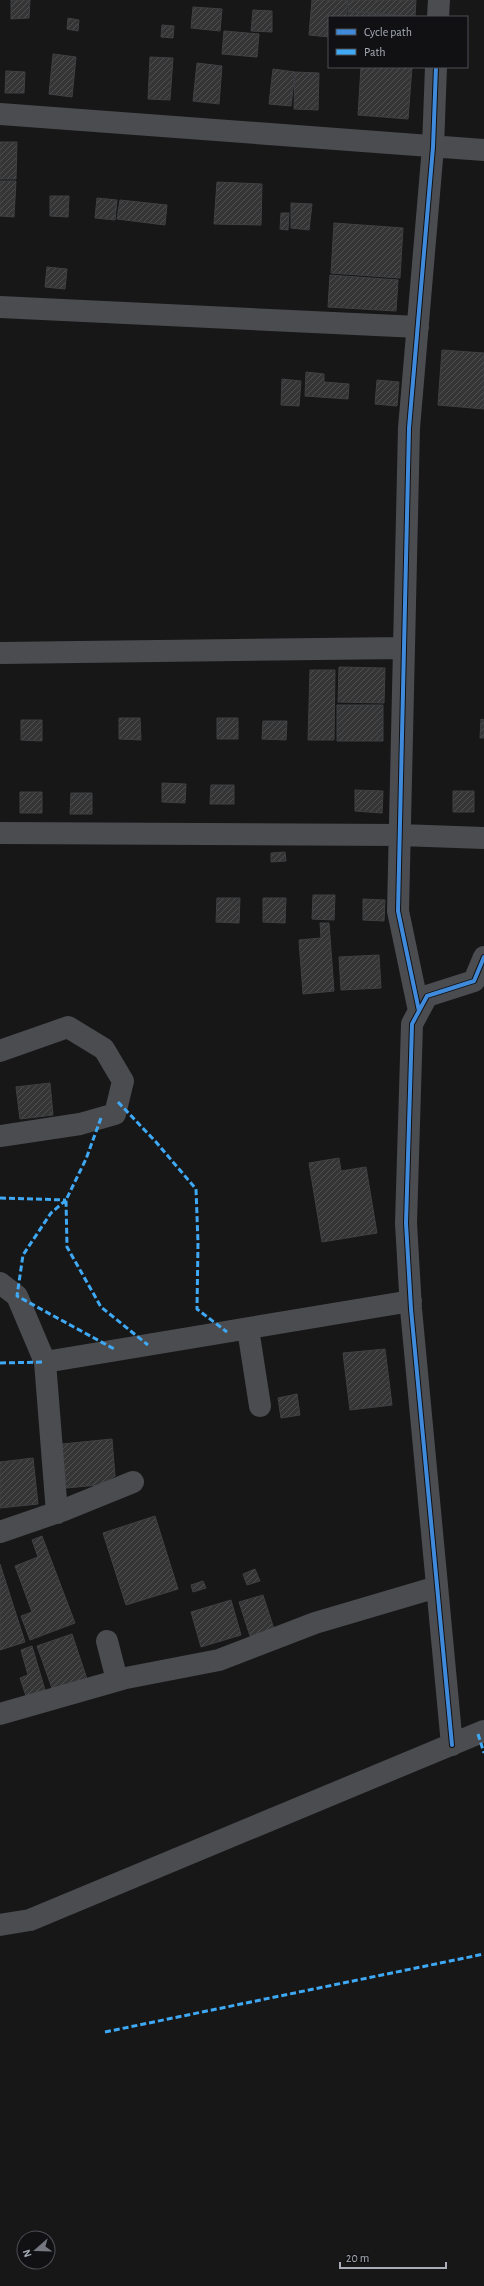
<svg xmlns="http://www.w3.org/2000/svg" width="484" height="2286" font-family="'Alegreya Sans',sans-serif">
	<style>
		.building { fill: url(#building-hatch); stroke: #3f4043 }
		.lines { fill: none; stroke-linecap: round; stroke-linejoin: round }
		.minor { stroke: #4b4c50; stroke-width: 22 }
		.quiet { stroke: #3fa9f5; stroke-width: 3; stroke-dasharray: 6 3; stroke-linecap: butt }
		.cycleway-casing { stroke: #111113; stroke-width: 6 }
		.cycleway { stroke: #408adc; stroke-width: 4 }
	</style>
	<defs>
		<pattern id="building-hatch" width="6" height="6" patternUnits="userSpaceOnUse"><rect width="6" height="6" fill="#353536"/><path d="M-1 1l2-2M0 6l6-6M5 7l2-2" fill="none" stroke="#4f5051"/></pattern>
	</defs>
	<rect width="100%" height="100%" fill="#171717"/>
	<path class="building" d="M11,0h19l-1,18 -18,1z
		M312,0h36l-2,17h-17v20l-20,-2z
		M349,0h67l-1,17 -67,-6z
		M193,7l29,2 -2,22 -29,-3z
		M253,10l19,1v21l-21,-1z
		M348,11l67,6 2,-1v1h-69z
		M68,18l11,2 -1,11 -11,-2z
		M162,25l12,1 -1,12 -12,-1z
		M224,31l35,3 -2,23 -35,-3z
		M53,54l23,3 -4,40 -23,-3z
		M150,57l23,1 -3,42 -22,-1z
		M197,63l25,3 -3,38 -26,-3z
		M361,67h51l-4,52 -50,-4z
		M273,69l22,3 -4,34 -22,-2z
		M6,71l19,1 -1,21h-19z
		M295,72l24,1 -1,37 -24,-1z
		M0,142h17l-1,37h-16z
		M0,181h16l-2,36 -14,-1z
		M217,182l45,2 -1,41 -47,-1z
		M50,196h19l-1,21 -18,-1z
		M97,198l20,2 -2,20 -20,-2z
		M120,200l47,5 -2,20 -48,-6z
		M291,203l21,1 -3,26 -18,-2z
		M281,213h8l-1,17 -8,-1z
		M334,223l69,5 -3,50 -69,-5z
		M47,267l20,2 -2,20 -20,-2z
		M330,275l68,5 -2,31 -68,-4z
		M442,350l42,3v56l-46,-4z
		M306,372l18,2v8l25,2 -1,15 -43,-3z
		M282,379l19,2 -2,25 -18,-1z
		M377,380l22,2 -2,24 -22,-2z
		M339,667l46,1 -1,35 -46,-1z
		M310,670h25l-1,70h-26z
		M337,705h46v36h-46z
		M119,718h21l1,22 -22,-1z
		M217,718h21v21h-21z
		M481,719l3,1v18h-4z
		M21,720h21v21l-21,-1z
		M263,721h24l-1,19 -24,-1z
		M162,783l24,1 -1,19 -23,-1z
		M211,785h23v19h-24z
		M355,790l28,1 -1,22 -27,-2z
		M453,791h21v21h-21z
		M20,792h22v21h-22z
		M71,793h21v21h-22z
		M285,852l1,9 -15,1v-9z
		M313,895h22l-1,25 -22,-1z
		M217,898h23l-1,25 -23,-1z
		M263,898h23l-1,25 -22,-1z
		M363,899l22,1 -1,21 -21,-1z
		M320,923h9l5,68 -31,3 -4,-54 22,-2z
		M379,955l2,33 -40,2 -2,-33z
		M50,1083l3,32 -33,4 -4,-32z
		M339,1158l2,13 25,-4 11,66 -55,9 -13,-79z
		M385,1349l7,56 -42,5 -7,-57z
		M297,1394l3,21 -19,3 -3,-20z
		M112,1439l3,37 -16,9 -33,3 -4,-44z
		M33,1458l5,46 -38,4v-46z
		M155,1516l23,73 -52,16 -23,-72z
		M42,1536l33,87 -45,17 -9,-24 11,-4 -17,-46 23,-9 -6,-17z
		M0,1564l25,78 -25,8z
		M255,1569l5,12 -13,4 -4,-11z
		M203,1581l3,7 -13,4 -2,-7z
		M263,1595l11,34 -24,7 -11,-34z
		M231,1600l10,35 -40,12 -10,-35z
		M72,1634l15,45 -34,12 -16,-45z
		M32,1646l13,44 -19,6 -6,-18 8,-3 -7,-25z"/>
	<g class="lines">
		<path class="minor" d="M438,17l1,-17
			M0,114l484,36
			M0,307l418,20
			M0,653l404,-5
			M0,833l400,2 84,3
			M419,1011l-21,-100 11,-483 24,-281 3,-80
			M0,1051l68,-24 36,22 19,32 -8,33 -35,10 -80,12
			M0,1283l17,13 28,66 12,151
			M248,1329l12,77
			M45,1362l366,-61
			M0,1532l64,-22 69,-28
			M107,1641l10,39
			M0,1714l126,-36 93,-18 96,-37 122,-36
			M452,1745l-41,-436 -5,-86 6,-199 15,-28 47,-15 10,-24
			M0,1925l30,-5 454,-189"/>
		<path class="quiet" d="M118,1102l38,40 40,47 2,54 -1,66 30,23
			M101,1118l-15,41 -20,41 1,47 34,60 47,38
			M0,1198l66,2
			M66,1200l-15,13 -28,42 -6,41 99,54
			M0,1363l45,-1
			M478,1734l6,19
			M105,2032l379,-78"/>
		<defs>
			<path id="cycleway" d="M419,1011l-21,-100 11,-483 24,-281 3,-80
				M452,1745l-41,-436 -5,-86 6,-199 15,-28 47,-15 10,-24"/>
		</defs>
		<use href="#cycleway" class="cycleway-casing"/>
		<use href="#cycleway" class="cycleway"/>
	</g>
	<rect x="328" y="16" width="140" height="52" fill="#111113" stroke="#4d4f55"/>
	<rect x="336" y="29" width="20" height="6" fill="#408adc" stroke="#4d4f55"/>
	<text x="364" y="36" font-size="12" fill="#a8adb8">Cycle path</text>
	<rect x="336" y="49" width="20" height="6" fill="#3fa9f5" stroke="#4d4f55"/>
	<text x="364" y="56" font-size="12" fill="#a8adb8">Path</text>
	<g transform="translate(36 2250) rotate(250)"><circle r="19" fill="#111113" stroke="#4d4f55"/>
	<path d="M0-3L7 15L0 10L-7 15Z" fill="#757880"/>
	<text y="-6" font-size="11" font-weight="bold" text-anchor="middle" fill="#a8adb8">N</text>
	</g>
	<path d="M340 2262v6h106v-6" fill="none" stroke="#a8adb8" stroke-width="2"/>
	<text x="346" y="2262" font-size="12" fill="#a8adb8" stroke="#111113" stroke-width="3" paint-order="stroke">20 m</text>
</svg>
